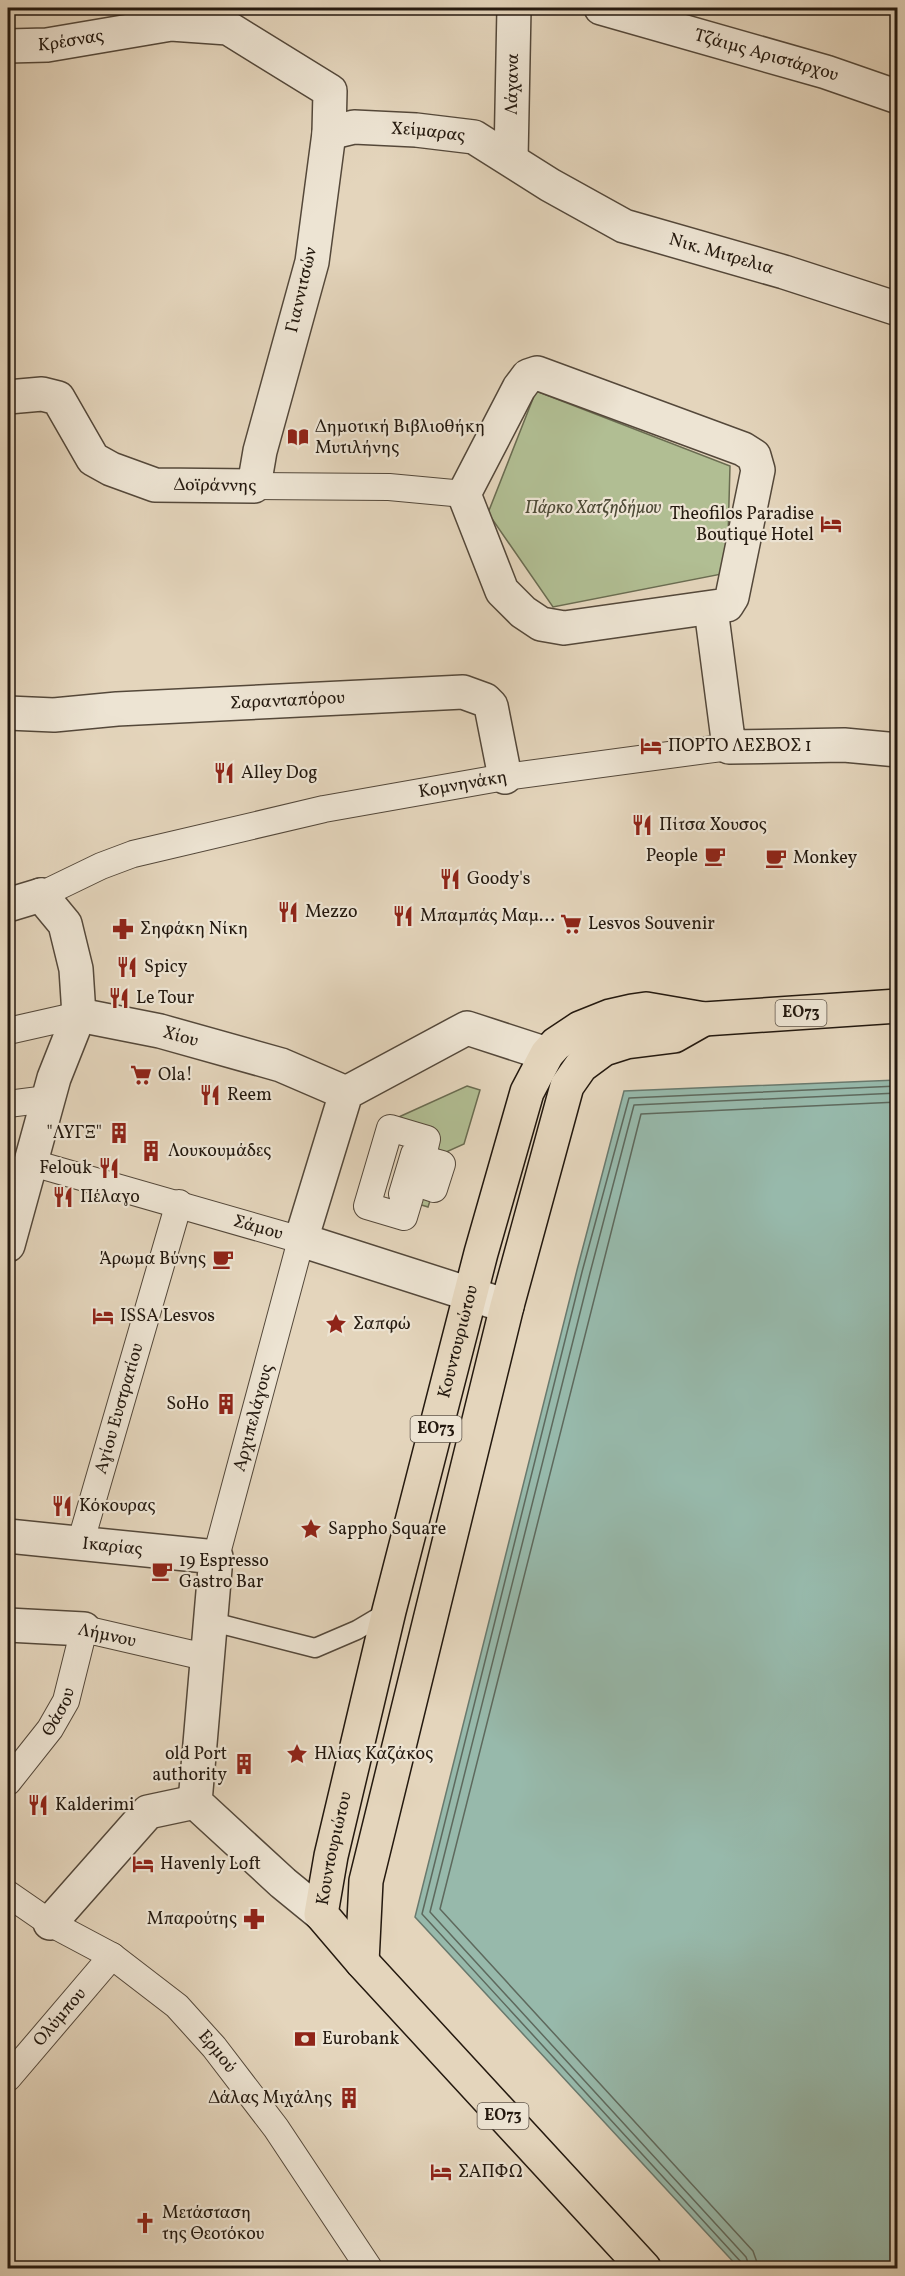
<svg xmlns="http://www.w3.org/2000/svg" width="905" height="2276" font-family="Vollkorn,serif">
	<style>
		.green { fill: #b1be93; stroke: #6a6c51; stroke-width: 1.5 }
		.water { fill: #97b9ab; stroke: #69796d; stroke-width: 1.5 }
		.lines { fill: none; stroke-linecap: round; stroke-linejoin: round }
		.shore { stroke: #5e695d; stroke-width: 1.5 }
		.service-casing { stroke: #54483a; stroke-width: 21 }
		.pedestrian-casing { stroke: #54483a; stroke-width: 28 }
		.minor-casing { stroke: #54483a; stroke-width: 36 }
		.primary-casing { stroke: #24190f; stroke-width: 36 }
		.service { stroke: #ede4d3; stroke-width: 18 }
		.pedestrian { stroke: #ede4d3; stroke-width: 26 }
		.minor { stroke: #ede4d3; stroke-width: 33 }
		.primary { stroke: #e4d5bc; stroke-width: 33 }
		.labels { text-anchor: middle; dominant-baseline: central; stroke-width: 4.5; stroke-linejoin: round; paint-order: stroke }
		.shield { fill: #ede4d3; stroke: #60564a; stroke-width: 1.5 }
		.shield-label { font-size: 16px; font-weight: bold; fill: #24190f }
		.street-label { font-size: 18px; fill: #24190f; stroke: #ede4d3 }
		.poi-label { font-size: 18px; fill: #24190f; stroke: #ede4d3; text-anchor: start }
		.park-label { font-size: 18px; font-style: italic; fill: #4e4b37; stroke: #ede4d3 }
	</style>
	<rect width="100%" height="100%" fill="#e4d5bc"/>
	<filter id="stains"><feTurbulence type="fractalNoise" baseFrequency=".00333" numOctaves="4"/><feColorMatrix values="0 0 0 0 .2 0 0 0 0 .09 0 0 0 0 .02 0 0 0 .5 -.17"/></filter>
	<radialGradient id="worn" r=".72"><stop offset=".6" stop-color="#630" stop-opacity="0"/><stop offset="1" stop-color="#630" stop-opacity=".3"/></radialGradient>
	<path class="green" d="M536,391l194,75 -3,107 -174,34 -65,-94z
		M467,1086l13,4 -16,54 -18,8 -18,55 -13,-4 -6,21 -55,-15 11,-34 1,32 38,11 19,-62 -44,-30z"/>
	<path class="water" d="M897,1080v1188h-158l-324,-351 162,-647 47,-179z"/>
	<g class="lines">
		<path class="shore" d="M743,2268l-2,-6 -319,-348 160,-642 47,-174 269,-12
			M750,2268l-4,-11 -316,-345 160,-639 44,-168 264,-12
			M759,2268l-6,-17 -313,-342 201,-795 257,-12"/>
		<defs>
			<path id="service" d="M209,1621l106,27 42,-18 32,-19"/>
			<g id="pedestrian">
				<path d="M254,486l135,1 75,7"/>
				<path id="s1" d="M41,895l60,-29 32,-12 191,-45 181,-32 224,-30"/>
				<path d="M8,1031l71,-16"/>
				<path d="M8,1104l39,-5"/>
				<path d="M390,1128l37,11 -4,17 -9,-2 -12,40 8,3 -6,20 -37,-11z"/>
				<path d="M424,1159l18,5 -8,25 -18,-6z"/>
				<path id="s2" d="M27,1170l9,-6 265,76 -85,317"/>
				<path id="s3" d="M80,1544l99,-341"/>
				<path id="s4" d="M8,1782l42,-53 16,-28 18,-72 121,28"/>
				<path id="s5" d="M8,1894l42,29 62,33 65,50 37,41 62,81 93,140"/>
				<path id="s6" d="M8,2078l104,-122"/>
			</g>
			<g id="minor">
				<path id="s7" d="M601,8l225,64 72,25"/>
				<path id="s8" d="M8,46l39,-1 124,-21 57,4 102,63 -1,42 -17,129 -52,189 -6,35 -99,-1 -44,-16 -18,-10 -35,-61 -16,-4 -34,3"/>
				<path id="s9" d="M329,133l25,-6 62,3 58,7 76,48 74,41 160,46 114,37"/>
				<path id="s10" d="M511,159l3,-151"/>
				<path d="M537,373l206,76 11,7 4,14 -26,127 -5,8 -163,23 -23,-4 -18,-12 -21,-21 -38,-97 55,-106 9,-12z"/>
				<path d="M711,609l18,138 115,-2 54,5"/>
				<path id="s11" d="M8,713l46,2 63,-6 346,-17 22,8 6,6 14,71"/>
				<path d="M8,905l33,-10"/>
				<path id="s12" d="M79,1015l81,16 121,34 65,28"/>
				<path d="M8,1245l46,-167 25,-63 -3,-46 -11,-45 -24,-29"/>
				<path d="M507,1306l-206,-66 45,-147 121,-65 80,26"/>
				<path id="s13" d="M8,1536l208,21 -21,245 88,81 38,31"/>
				<path d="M8,1625l76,4"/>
				<path d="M50,1923l98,-111 47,-10"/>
			</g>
			<g id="primary">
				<path d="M362,1962l4,-81 141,-575 60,-220 14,-20 23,-17 22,-7 48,-6 30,-17"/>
				<path id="s14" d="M644,2268l-282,-306 -41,-48 10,-58 58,-245 92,-358 46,-161 20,-38 9,-10 24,-16 30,-12 22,-5 14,-2 58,10 194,-13"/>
			</g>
		</defs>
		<use href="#service" class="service-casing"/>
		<use href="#pedestrian" class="pedestrian-casing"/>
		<use href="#minor" class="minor-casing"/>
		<use href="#primary" class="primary-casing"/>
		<use href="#service" class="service"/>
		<use href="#pedestrian" class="pedestrian"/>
		<use href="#minor" class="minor"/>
		<use href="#primary" class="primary"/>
	</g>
	<defs>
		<symbol id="library-bare" viewBox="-9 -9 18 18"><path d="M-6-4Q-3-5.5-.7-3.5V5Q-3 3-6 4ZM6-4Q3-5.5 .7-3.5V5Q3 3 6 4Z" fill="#8f2418" stroke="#ede4d3" stroke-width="2.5" paint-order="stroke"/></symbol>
		<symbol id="hotel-bare" viewBox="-9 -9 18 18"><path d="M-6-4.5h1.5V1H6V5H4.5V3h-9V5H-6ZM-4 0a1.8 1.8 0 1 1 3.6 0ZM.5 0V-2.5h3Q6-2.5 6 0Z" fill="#8f2418" stroke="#ede4d3" stroke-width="2.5" paint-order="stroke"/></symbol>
		<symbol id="restaurant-bare" viewBox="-9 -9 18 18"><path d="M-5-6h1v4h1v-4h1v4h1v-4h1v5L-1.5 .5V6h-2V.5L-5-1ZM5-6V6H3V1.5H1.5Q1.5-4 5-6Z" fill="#8f2418" stroke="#ede4d3" stroke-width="2.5" paint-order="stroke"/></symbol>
		<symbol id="cafe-bare" viewBox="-9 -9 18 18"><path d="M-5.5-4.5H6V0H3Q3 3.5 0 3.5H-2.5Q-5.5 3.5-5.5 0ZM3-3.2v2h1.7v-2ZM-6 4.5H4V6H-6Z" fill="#8f2418" stroke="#ede4d3" stroke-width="2.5" paint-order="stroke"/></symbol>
		<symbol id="supermarket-bare" viewBox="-9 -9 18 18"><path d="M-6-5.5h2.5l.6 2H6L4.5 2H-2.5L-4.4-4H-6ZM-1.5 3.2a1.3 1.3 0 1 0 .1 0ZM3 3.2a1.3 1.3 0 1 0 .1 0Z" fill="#8f2418" stroke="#ede4d3" stroke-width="2.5" paint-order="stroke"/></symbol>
		<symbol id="pharmacy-bare" viewBox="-9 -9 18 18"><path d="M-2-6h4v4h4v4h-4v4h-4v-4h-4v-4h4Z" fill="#8f2418" stroke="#ede4d3" stroke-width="2.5" paint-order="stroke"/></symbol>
		<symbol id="building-bare" viewBox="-9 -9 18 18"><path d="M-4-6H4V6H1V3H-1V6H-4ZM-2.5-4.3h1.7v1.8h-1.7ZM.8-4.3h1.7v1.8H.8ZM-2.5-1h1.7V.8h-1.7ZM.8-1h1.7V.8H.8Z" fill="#8f2418" stroke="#ede4d3" stroke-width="2.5" paint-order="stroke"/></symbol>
		<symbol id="sight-bare" viewBox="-9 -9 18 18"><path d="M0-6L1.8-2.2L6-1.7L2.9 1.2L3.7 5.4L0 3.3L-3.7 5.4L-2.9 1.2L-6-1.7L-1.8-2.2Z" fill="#8f2418" stroke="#ede4d3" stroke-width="2.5" paint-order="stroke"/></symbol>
		<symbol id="bank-bare" viewBox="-9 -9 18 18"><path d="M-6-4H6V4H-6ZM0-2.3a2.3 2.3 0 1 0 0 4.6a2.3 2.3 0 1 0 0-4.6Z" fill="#8f2418" stroke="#ede4d3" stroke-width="2.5" paint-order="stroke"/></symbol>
		<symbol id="church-bare" viewBox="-9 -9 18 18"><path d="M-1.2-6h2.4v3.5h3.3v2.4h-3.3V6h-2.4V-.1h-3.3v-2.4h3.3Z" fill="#8f2418" stroke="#ede4d3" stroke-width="2.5" paint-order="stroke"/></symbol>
	</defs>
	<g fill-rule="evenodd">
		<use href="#library-bare" x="283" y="422" width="30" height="30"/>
		<use href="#hotel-bare" x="816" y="509" width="30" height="30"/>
		<use href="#hotel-bare" x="636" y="731" width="30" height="30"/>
		<use href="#restaurant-bare" x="209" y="758" width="30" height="30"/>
		<use href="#restaurant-bare" x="627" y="810" width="30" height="30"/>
		<use href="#cafe-bare" x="700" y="841" width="30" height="30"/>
		<use href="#cafe-bare" x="761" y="843" width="30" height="30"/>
		<use href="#restaurant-bare" x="435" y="864" width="30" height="30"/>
		<use href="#restaurant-bare" x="273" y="897" width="30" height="30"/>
		<use href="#restaurant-bare" x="388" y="901" width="30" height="30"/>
		<use href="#supermarket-bare" x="556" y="909" width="30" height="30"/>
		<use href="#pharmacy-bare" x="108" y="914" width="30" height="30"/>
		<use href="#restaurant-bare" x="112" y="952" width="30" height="30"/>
		<use href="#restaurant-bare" x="104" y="983" width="30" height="30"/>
		<use href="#supermarket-bare" x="126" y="1060" width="30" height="30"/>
		<use href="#restaurant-bare" x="195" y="1080" width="30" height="30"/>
		<use href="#building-bare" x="104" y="1118" width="30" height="30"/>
		<use href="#building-bare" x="136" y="1136" width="30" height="30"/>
		<use href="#restaurant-bare" x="94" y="1153" width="30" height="30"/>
		<use href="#restaurant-bare" x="48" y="1182" width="30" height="30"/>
		<use href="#cafe-bare" x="208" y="1244" width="30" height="30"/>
		<use href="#hotel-bare" x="88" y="1301" width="30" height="30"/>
		<use href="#sight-bare" x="321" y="1309" width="30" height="30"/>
		<use href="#building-bare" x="211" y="1389" width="30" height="30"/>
		<use href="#restaurant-bare" x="47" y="1491" width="30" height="30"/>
		<use href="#sight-bare" x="296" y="1514" width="30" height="30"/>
		<use href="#cafe-bare" x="147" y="1556" width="30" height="30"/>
		<use href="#sight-bare" x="282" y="1739" width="30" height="30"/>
		<use href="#building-bare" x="229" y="1749" width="30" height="30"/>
		<use href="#restaurant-bare" x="23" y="1790" width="30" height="30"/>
		<use href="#hotel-bare" x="128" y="1849" width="30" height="30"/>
		<use href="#pharmacy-bare" x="239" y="1904" width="30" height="30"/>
		<use href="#bank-bare" x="290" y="2024" width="30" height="30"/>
		<use href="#building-bare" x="334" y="2083" width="30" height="30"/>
		<use href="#hotel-bare" x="426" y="2157" width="30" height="30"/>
		<use href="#church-bare" x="130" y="2208" width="30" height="30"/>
	</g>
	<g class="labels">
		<g class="shield">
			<rect x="775.5" y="1000" width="51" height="26" rx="4.5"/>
			<rect x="410.5" y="1416" width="51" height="26" rx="4.5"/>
			<rect x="477.5" y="2103" width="51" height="26" rx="4.5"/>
		</g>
		<g class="shield-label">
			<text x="801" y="1013">ΕΟ73</text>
			<text x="436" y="1429">ΕΟ73</text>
			<text x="503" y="2116">ΕΟ73</text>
		</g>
		<g class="street-label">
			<text stroke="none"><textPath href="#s8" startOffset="63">Κρέσνας</textPath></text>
			<text stroke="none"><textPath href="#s7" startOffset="172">Τζάιμς Αριστάρχου</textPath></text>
			<text stroke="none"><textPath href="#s10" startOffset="75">Λάχανα</textPath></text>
			<text stroke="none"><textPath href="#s9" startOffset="100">Χείμαρας</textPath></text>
			<text stroke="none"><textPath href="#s9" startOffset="422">Νικ. Μιτρελια</textPath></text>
			<text transform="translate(302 290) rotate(-77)">Γιαννιτσών</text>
			<text transform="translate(215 486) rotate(1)">Δοϊράννης</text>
			<text stroke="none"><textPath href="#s11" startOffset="280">Σαρανταπόρου</textPath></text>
			<text stroke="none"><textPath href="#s1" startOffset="438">Κομνηνάκη</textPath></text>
			<text stroke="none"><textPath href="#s12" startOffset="104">Χίου</textPath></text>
			<text stroke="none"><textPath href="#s2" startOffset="242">Σάμου</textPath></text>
			<text stroke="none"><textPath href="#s14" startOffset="1068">Κουντουριώτου</textPath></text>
			<text stroke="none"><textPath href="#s3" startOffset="141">Αγίου Ευστρατίου</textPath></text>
			<text transform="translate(254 1418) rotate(-75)">Αρχιπελάγους</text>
			<text stroke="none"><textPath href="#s13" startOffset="105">Ικαρίας</textPath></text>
			<text transform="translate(107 1636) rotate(12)">Λήμνου</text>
			<text stroke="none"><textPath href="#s4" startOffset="87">Θάσου</textPath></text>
			<text stroke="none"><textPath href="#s14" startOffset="546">Κουντουριώτου</textPath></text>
			<text stroke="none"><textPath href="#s6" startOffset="80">Ολύμπου</textPath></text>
			<text stroke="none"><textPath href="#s5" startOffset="264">Ερμού</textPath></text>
		</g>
		<g class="poi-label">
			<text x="315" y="427">Δημοτική Βιβλιοθήκη<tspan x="315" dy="21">Μυτιλήνης</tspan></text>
			<text x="814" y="514" text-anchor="end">Theofilos Paradise<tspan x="814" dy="21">Boutique Hotel</tspan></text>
			<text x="668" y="746">ΠΟΡΤΟ ΛΕΣΒΟΣ 1</text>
			<text x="241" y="773">Alley Dog</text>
			<text x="659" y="825">Πίτσα Χουσος</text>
			<text x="698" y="856" text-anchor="end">People</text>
			<text x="793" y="858">Monkey</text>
			<text x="467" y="879">Goody's</text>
			<text x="305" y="912">Mezzo</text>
			<text x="420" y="916">Μπαμπάς Μαμ...</text>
			<text x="588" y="924">Lesvos Souvenir</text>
			<text x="140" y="929">Σηφάκη Νίκη</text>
			<text x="144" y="967">Spicy</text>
			<text x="136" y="998">Le Tour</text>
			<text x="158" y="1075">Ola!</text>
			<text x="227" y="1095">Reem</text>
			<text x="102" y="1133" text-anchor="end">"ΛΥΓΞ"</text>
			<text x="168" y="1151">Λουκουμάδες</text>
			<text x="92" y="1168" text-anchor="end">Felouk</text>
			<text x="80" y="1197">Πέλαγο</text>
			<text x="206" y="1259" text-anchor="end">Άρωμα Βύνης</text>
			<text x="120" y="1316">ISSA Lesvos</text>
			<text x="353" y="1324">Σαπφώ</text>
			<text x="209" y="1404" text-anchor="end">SoΗo</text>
			<text x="79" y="1506">Κόκουρας</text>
			<text x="328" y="1529">Sappho Square</text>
			<text x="179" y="1561">19 Espresso<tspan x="179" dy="21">Gastro Bar</tspan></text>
			<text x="227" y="1754" text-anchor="end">old Port<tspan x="227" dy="21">authority</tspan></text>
			<text x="314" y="1754">Ηλίας Καζάκος</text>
			<text x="55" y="1805">Kalderimi</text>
			<text x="160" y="1864">Havenly Loft</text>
			<text x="237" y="1919" text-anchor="end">Μπαρούτης</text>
			<text x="322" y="2039">Eurobank</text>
			<text x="332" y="2098" text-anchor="end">Δάλας Μιχάλης</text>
			<text x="458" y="2172">ΣΑΠΦΩ</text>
			<text x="162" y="2213">Μετάσταση<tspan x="162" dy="21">της Θεοτόκου</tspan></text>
		</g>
		<g class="park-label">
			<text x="593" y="508">Πάρκο Χατζηδήμου</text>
		</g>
	</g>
	<rect width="905" height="2276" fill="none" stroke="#e4d5bc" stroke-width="30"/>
	<rect x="9" y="9" width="887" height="2258" fill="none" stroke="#24190f" stroke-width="3"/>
	<rect x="15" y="15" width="875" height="2246" fill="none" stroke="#24190f" stroke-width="1.5"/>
	<rect width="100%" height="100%" filter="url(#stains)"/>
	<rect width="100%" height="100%" fill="url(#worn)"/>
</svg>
